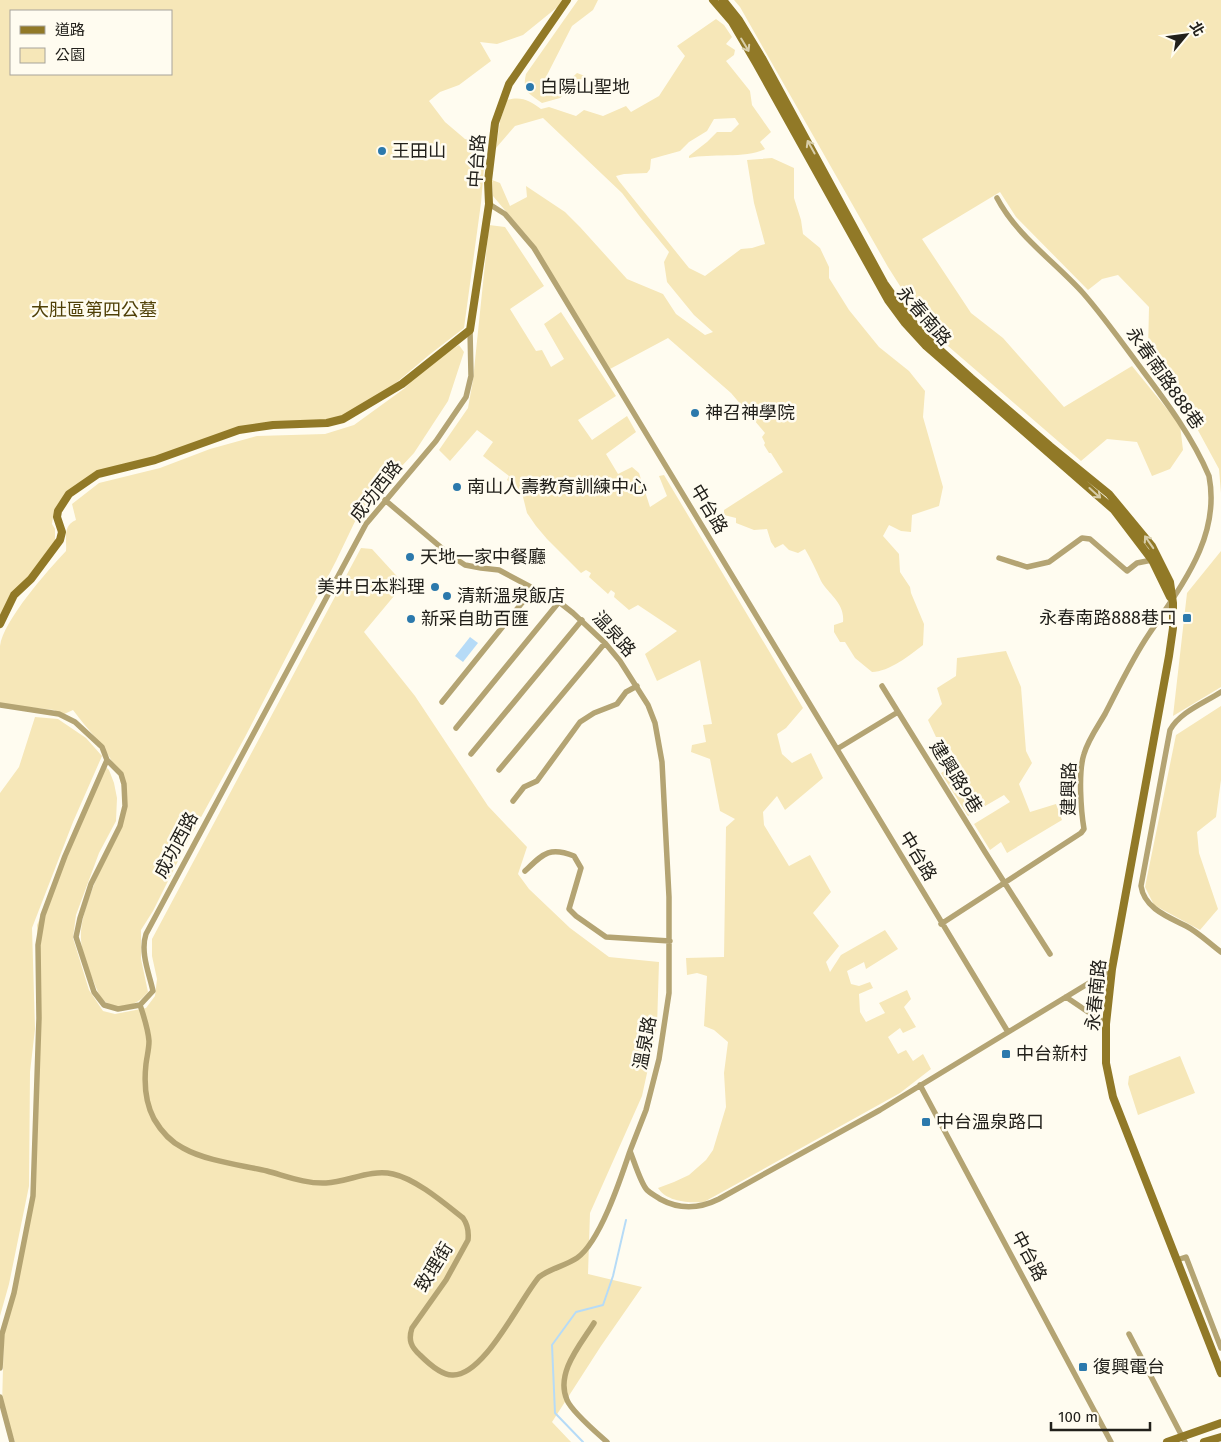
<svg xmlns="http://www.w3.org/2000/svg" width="1221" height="1442" font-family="'Fira Sans','Noto Sans TC',sans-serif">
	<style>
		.green { fill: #f6e7b8; fill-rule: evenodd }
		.water { fill: #b6dbf7 }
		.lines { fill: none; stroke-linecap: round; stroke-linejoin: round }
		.stream { stroke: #b6dbf7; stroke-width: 2 }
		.street { stroke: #b4a473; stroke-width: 5.5 }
		.secondary { stroke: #917927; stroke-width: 8 }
		.oneway { stroke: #d8ceaa }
		.poi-dot { fill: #2c79ac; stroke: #fffcf0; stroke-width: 2 }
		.labels { text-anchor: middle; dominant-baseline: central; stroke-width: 5; stroke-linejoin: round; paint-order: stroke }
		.poi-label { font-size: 18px; fill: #22201b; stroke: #fffcf0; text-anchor: start }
		.street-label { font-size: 18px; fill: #22201b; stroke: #fffcf0 }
		.park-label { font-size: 18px; fill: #504007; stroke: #fffcf0 }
	</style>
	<rect width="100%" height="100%" fill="#fffcf0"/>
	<path class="green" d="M0,0h563l-3,5 -37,30 -26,9 -17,-2 11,19 -32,24 -19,7 -11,9 16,21 20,17 21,5 -5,59 -17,125 -35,27 -58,49 -37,20 -78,6 -31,5 -121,37 -36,23 -15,22 -1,7 3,5v16l-55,71zM11,11h160v63h-160z
		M578,0h20l-5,10 -21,16 -26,51 5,13 10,-2 16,-15 8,3 -25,22 -18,5c-14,-10 -20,-12 -16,-29z
		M734,0h487v493l-2,-24 -38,-70 -33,-47 1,-45 -31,-32 -16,4 -14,11 -72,-73 -16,-25 -78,47 49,74 32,25 61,69 68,-41 48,59 3,25 -13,19 -18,7 -15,-34 -30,-3 -26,22 -155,-134 -38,-60 -148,-260z
		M716,19l8,6 8,12 -6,7 9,6 -1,5 -8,6 24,30 2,14 19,27 -11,10 5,7c-18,10 -55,4 -76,9v-2l18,-14 10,-10h14l8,-8 -4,-6 -21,1 -7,12 -18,11 -9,9 -29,8 -1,10 -3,4 -23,1 -8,2 3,5 70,87 16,8 36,-27 11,-1 13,-4 -11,-41 -7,-43 25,-2 22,10v30l7,22 2,14 17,14 9,19v11l20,32 30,37 30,24 16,20 -2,26 20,70 -4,19 -27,9 -1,17 -10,-1 -12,-6 -6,11 16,18 1,18 10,15 1,6 13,31 -1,21c-13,10 -34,27 -51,27l-17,-14 -10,-16h-5l-6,-10v-7l9,-3c2,-19 -14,-27 -22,-41 -5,-11 -10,-22 -16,-32l-7,4 -9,-3 -6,-6 -8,4 -4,-6 -4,-13 -13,1 -18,-7v-5l-12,-3v-5l59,-38 -12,-19h-2l-5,-8 1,-2 -3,-6 3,-4 -34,-40 -63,-55 -58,31 -13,-19 -62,-104 -42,-50 -1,-16 8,3 10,23 17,-9 -1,-11 39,26 15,15 47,52 36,15 13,20 29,21 8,-3 -19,-17 -27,-33 -3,-20 5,-10 -28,-34 -19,-25 -79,-75 -28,8 -19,22 4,-27 7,-21c15,-4 23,1 34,9l8,-2 27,9 8,-6 19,6 23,-10 5,6 28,-16 26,-40 -8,-10z
		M489,225l16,2 39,59 -34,23 26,42 6,-1 9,17 13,-8 -20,-35 17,-12 55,84 -38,24 14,20 35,-24 9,16 -30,22 12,20 14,-7 7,6 11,34 17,-11 -8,-20 5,-1 139,233 -17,20 -9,6 5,20 10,9 19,-10 12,25 -38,32 -8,-14 -14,16 1,13 25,41 21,-11 21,37 -18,21 26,33 -13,16 4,10 11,-17 44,-25 13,19 -32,20 -2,-7 -17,9 4,13 8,2 11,-4 3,6 -14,6 1,18 6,10 19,-9 -6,-10 28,-13 4,9 -7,8 12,20 -13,6 -3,-5 -12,9 10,17 8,-4 7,11 10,-7 8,15 -31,24 -196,109c-15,1 -37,0 -46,-14l16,-6 15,-7 17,-15 7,-10 13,-43 -2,-34 4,-31 -14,-12 -10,-4 3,-50 -10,-3 -10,2 -1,-17 38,-1 2,-130 9,-8 -15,-8 -10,-52 -19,-7 1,-7 14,-3 -3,-17 9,-1 -12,-64 -43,21 -12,-27 32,-23 -39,-26 -9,5 -15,-13 1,-4 -4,-3 -3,4 -19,-17 2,-4 -5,-3 -5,3 -34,-34 -11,-13 -9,-13 -5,-20 -15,-13 2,-4 -26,-20 10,-14 -16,-12 -27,31 -11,-11 29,-42 5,-28z
		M459,345l5,7 -16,49 -34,52 -54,58 -24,50 -91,176 -57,104 -35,70 -12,19v29l7,33c-8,10 -19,16 -32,14 -15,-2 -18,-14 -23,-26 -6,-13 -11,-27 -12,-40 -2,-27 19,-69 30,-93 9,-19 15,-25 13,-46 -3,-41 -28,-60 -51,-91l-11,5 -8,-5 -54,-6c0,-19 0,-40 0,-58 3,-25 48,-76 66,-95 1,-12 -4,-25 10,-31l-4,-16 27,-21 61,-15 50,-19 47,-13 68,-2 29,-9 51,-37 22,-24z
		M361,548l11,1 32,35 -40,48 51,64 73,110 39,41 -9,27 11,15 41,39 39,29 50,5 -2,65 -15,69 -52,117 -2,61 54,13 -41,59 -49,76 19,20h-556l-13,-35 2,-79 31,-141 5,-157 -3,-105 68,-159 4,4 5,13 3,15 -1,23 -17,32 -23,62 -3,23 16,52 14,21 12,3 31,-6 9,-12 2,-17 -5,-23v-17z
		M1221,551v136l-48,29 14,-123z
		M1006,651l15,36 5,64 6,12 -13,21 11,28 26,-8 6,16 -55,33 -6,-11 -11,8 -16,-26 36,-22 -6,-7 -36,21 -27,-43 18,-11 -17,-25h-6l-8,-17 14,-16 -5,-16 19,-12 1,-18z
		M1221,706v74l-5,37 -19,15 2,21 19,56 -18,21 -46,-25 -9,-18 31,-152z
		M35,717l23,2 28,19 16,18 -29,66 -41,106 3,101 -5,43 -1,114 -20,98 -9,32v-523l19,-26z
		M1180,1056l15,37 -57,22 -10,-31 1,-8z"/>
	<path class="water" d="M470,637l8,6 -15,19 -8,-6z"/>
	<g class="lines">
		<path class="stream" d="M583,1442l-28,-29 -3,-68 24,-33 27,-7 10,-29 13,-56"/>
		<path class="street" d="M489,204l16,10 29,34 474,784
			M385,500l65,55 15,10 16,3 18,2 60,32 14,11 32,30 15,18 28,44 7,18 7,39 7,135v96l-10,66 -13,51 -16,41c4,10 11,33 17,39 4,4 9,6 13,9 20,11 39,10 59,0l161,-89 232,-141
			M999,558l28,9 22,-5 33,-24 8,1 37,32 10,-8 15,-3
			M882,686l103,166 65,102
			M1221,692c-17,11 -41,20 -51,38l-29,156c3,22 27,31 45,40 12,6 24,18 35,26
			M442,702l92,-114
			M0,705l59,9 16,8 27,25 5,13 14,14 3,10 1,22 -5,20 -29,58 -11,34 -4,19 18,55 10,13 14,4 22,-4 13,-14c-4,-18 -13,-39 -7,-57l220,-410 70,-83 30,-44 5,-21 -1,-46
			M456,728l103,-126
			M837,749l61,-37
			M471,754l111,-134
			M499,770l106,-127
			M513,801l11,-14 13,-6 43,-59 14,-9 23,-9 9,-12 11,-6
			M525,871c18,-17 24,-25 49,-15l7,12 -12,41 7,7 30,21 64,4
			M941,924l140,-91 3,-4c-3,-18 -6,-57 0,-75 4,-14 14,-28 21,-40 14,-27 27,-55 44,-80 31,-47 72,-96 60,-158 -16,-38 -42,-73 -66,-105 -20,-27 -39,-54 -60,-78 -29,-32 -66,-57 -86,-95
			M1066,997l40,27
			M140,1005c4,12 8,23 9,36 0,8 -2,15 -3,23 -2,18 -1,38 8,55 7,12 17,23 29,29 23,13 58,17 84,23 19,5 39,13 59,12 22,-1 44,-14 67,-9 23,5 51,29 70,44 5,7 6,13 5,22l-22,40 -34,48c-4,12 -1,19 8,27 8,8 21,20 32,20 32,2 68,-76 87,-98 12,-9 26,-11 38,-19 23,-16 44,-80 53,-107
			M920,1085l191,357
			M1177,1260l9,-3 35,91
			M594,1323c-13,21 -39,50 -27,77 5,12 30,33 40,42
			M1129,1334l56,108
			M0,1368l2,-34 12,-41 19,-97 6,-178 -1,-73 5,-30 22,-59 42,-96
			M0,1397l12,45"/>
		<path class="secondary" d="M713,0l19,22 24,41 132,237 17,23 21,23 188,164 38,50 18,37
			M723,0l16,20 23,38 122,225 10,14 21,28 15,16 41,37 79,68 59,48 43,52 18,36 3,21v25l-4,28 -57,313 -6,55v39l7,34 108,276
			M0,624l14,-29 17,-16 29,-39 2,-8 -5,-15 1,-6 11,-17 29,-20 57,-14 84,-30 34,-5 54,-2 16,-4 59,-35 68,-54 19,-126 -1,-23 7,-58 14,-39 58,-84
			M1167,1442l54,-19
			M1204,1442l17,-5"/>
	</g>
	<defs><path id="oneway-shaft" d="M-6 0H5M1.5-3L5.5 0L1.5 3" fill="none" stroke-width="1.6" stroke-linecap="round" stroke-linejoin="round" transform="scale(1.25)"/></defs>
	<g class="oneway">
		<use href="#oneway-shaft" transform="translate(745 45) rotate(59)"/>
		<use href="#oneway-shaft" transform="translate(811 147) rotate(-119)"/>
		<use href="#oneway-shaft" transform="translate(1095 493) rotate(42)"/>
		<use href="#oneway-shaft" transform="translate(1149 542) rotate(-125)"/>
	</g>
	<g class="poi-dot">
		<circle cx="530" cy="87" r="5"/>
		<circle cx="382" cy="151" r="5"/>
		<circle cx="695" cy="413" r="5"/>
		<circle cx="457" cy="487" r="5"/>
		<circle cx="410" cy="557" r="5"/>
		<circle cx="435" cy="587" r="5"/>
		<circle cx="447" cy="596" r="5"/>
		<rect x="1182" y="613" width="10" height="10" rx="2.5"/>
		<circle cx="411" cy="619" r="5"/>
		<rect x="1001" y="1049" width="10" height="10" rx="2.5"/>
		<rect x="921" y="1117" width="10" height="10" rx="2.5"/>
		<rect x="1078" y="1362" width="10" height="10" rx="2.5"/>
	</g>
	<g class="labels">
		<g class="poi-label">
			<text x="540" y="87">白陽山聖地</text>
			<text x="392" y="151">王田山</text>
			<text x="705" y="413">神召神學院</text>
			<text x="467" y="487">南山人壽教育訓練中心</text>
			<text x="420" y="557">天地一家中餐廳</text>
			<text x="425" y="587" text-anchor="end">美井日本料理</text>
			<text x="457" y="596">清新溫泉飯店</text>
			<text x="1177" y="618" text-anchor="end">永春南路888巷口</text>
			<text x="421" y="619">新采自助百匯</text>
			<text x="1016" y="1054">中台新村</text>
			<text x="936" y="1122">中台溫泉路口</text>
			<text x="1093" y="1367">復興電台</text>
		</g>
		<g class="street-label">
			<text transform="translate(477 161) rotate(-86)">中台路</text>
			<text transform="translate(924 316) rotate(49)">永春南路</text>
			<text transform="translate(1165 378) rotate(55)">永春南路888巷</text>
			<text transform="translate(376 491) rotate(-52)">成功西路</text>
			<text transform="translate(709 509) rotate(59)">中台路</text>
			<text transform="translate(614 634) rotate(48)">溫泉路</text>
			<text transform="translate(956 777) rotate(58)">建興路9巷</text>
			<text transform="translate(1069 789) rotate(-89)">建興路</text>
			<text transform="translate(176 845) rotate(-62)">成功西路</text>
			<text transform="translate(918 856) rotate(59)">中台路</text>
			<text transform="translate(1096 995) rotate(-84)">永春南路</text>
			<text transform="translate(645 1043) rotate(-79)">溫泉路</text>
			<text transform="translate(1029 1256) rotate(62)">中台路</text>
			<text transform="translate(434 1267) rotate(-58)">致理街</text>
		</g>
		<g class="park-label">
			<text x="94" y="310">大肚區第四公墓</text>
		</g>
	</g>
	<rect x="10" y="10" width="162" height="65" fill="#fffcf0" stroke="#a7a49b"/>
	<rect x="20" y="26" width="25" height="8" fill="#917927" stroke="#a7a49b"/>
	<text x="55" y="35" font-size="15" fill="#22201b">道路</text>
	<rect x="20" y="48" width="25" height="15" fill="#f6e7b8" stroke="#a7a49b"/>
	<text x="55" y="60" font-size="15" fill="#22201b">公園</text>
	<g transform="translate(1186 35) rotate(61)" stroke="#fffcf0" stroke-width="4" paint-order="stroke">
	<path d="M0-4L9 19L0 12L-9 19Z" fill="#22201b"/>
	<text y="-8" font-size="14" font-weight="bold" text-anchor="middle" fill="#22201b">北</text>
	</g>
	<path d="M1051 1422v8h99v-8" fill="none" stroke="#22201b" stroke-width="2.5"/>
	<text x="1058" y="1422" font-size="15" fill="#22201b" stroke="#fffcf0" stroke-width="4" paint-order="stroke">100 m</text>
</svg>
